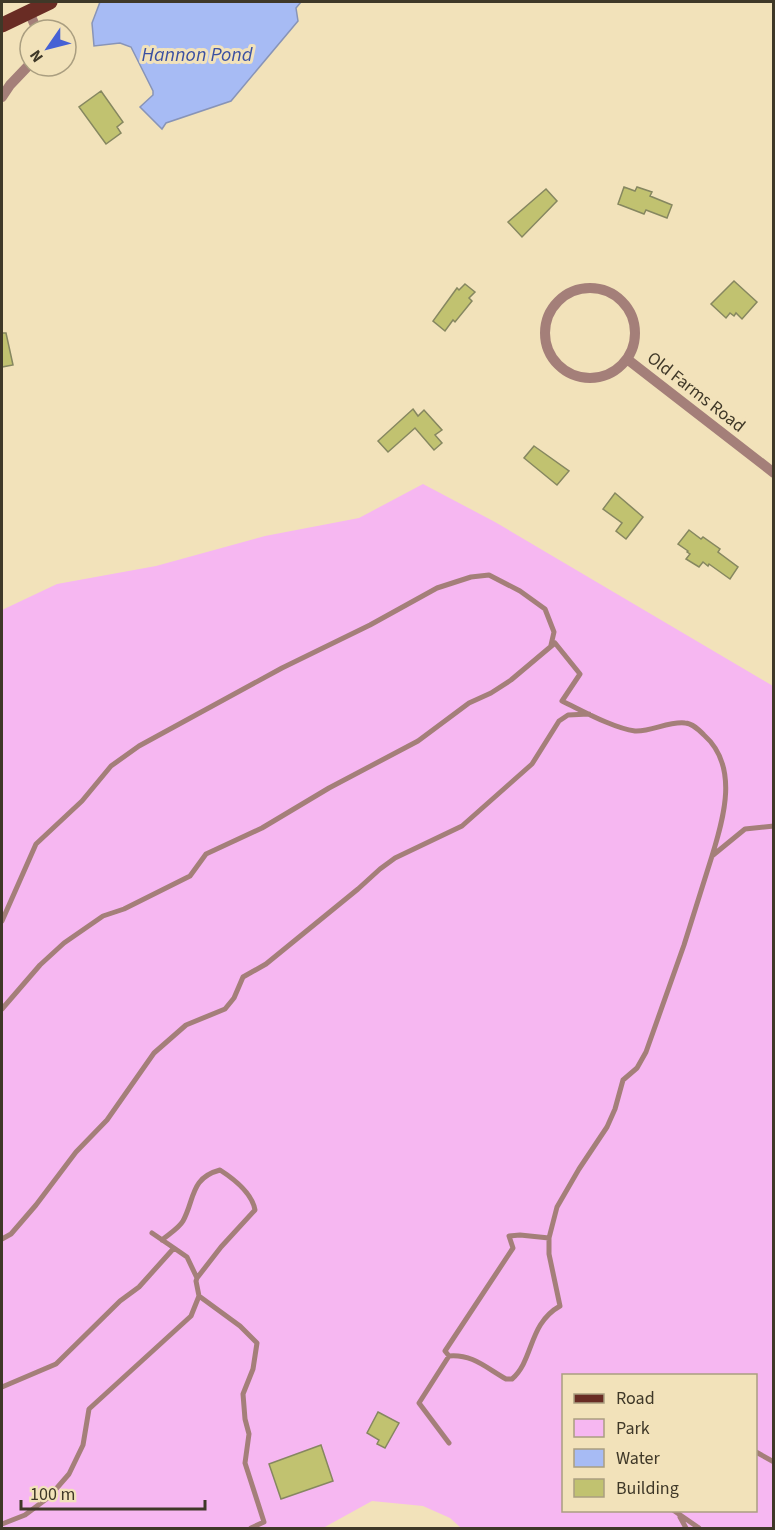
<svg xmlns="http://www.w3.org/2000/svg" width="775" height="1530" font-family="'Source Sans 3',sans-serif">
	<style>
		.green { fill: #f6b7f1; fill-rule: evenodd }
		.water { fill: #a7bbf4; stroke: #8894b7; stroke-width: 1.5 }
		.building { fill: #c1c270; stroke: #868760; stroke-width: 1.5 }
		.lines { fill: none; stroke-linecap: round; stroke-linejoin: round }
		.service { stroke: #a47f79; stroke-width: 5 }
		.minor { stroke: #a47f79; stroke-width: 10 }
		.primary { stroke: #692c24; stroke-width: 15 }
		.labels { text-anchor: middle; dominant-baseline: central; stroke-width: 6; stroke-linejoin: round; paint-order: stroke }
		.street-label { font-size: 18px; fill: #3f3828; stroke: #f2e2ba }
		.water-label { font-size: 20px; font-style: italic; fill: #3a50a2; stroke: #f2e2ba }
	</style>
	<rect width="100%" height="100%" fill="#f2e2ba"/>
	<path class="green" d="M423,484l72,38 278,164v842h-312l-11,-10 -27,-12 -51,-5 -49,27h-321v-918l55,-26 99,-18 109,-30 94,-18zM564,1376h192v134h-192z"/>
	<path class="water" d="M100,2h201l-5,6 2,13 -67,80 -65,22 -4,6 -22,-22 13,-12v-4l-22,-44 -11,-4 -26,3 -2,-23z"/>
	<path class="building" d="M101,91l22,31 -6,5 4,6 -15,11 -27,-37z
		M624,187l11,4 2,-4 15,5 -2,4 22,9 -5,13 -21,-8 -2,4 -26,-10z
		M546,189l11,12 -35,36 -14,-15z
		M734,281l23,21 -15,17 -6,-6 -2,3 -4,-3 -4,5 -15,-14z
		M465,284l10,8 -6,6 3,3 -17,21 -2,-2 -8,11 -12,-10 24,-33 2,2z
		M2,333h4l7,32 -11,2z
		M413,409l5,7 6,-6 18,20 -7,5 7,8 -8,7 -19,-22 -27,24 -10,-11z
		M534,446l35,25 -12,14 -33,-27z
		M615,493l28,24 -17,22 -10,-8 6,-8 -19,-14z
		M689,530l12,9 2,-2 17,12 -2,3 20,15 -8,12 -21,-15 -1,2 -5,-4 -4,5 -13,-8 4,-5 -3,-2 1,-1 -10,-7z
		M378,1412l21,11 -14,25 -8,-4 2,-4 -12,-7z
		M321,1445l12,36 -52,18 -12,-35z"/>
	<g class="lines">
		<path class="service" d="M2,921l34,-77 46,-43 29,-35 28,-20 143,-78 88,-43 67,-37 34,-11 18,-2 31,16 25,18 9,23 -3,13
			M2,1009l38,-44 24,-22 39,-27 21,-7 66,-33 16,-22 56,-26 67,-40 89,-47 51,-38 22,-10 20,-13 44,-37 25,31 -18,27c21,10 51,27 73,30 16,1 34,-10 50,-8 7,0 14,7 19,12 35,31 20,82 8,121
			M2,1239l9,-5 25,-29 40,-53 31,-32 47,-67 32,-28 39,-16 9,-11 9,-21 23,-13 92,-75 22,-20 15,-11 67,-32 70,-62 27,-43 9,-6 21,-1
			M162,1240c7,-6 17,-12 21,-19 12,-22 7,-43 37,-51 14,9 32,23 35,40l-34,37 -24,31
			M199,1296l41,30 17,17 -4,26 -10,25 2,25 4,15 -4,29 19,59 -13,6
			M449,1356l-4,-5 68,-103 -4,-12 11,-1 29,3
			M2,1387l54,-23 64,-63 19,-14 35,-39 -22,-15
			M449,1443l-30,-40 30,-47c24,-2 37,12 57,23h6c22,-19 16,-55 48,-73l-11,-52v-16l8,-31 22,-38 28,-42 8,-18 8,-29 14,-12 9,-16 38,-107 28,-89 33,-27 29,-3
			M756,1452l18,10
			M673,1510l26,18
			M680,1517l6,11
			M2,1524l23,-9 24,-18 20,-23 14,-29 6,-36 102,-93 8,-20 -3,-15 1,-3 -10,-21 -13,-9"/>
		<path class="minor" d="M29,12l8,18
			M2,97l8,-12 20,-21
			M545 333a45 45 0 1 1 90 0a45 45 0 1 1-90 0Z
			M627,359l147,114"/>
		<path class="primary" d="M2,25l48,-23"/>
	</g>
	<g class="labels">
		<g class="street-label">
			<text transform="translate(696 392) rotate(38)">Old Farms Road</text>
		</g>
		<g class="water-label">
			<text x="197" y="55">Hannon Pond</text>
		</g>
	</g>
	<rect width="775" height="1530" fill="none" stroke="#3f3828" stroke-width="6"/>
	<rect x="562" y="1374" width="195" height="138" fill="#f2e2ba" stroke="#aa9e80" stroke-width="1.5"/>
	<rect x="574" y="1394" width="30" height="9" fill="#692c24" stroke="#aa9e80" stroke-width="1.5"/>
	<text x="616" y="1404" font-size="18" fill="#3f3828">Road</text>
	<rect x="574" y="1419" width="30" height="18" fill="#f6b7f1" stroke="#aa9e80" stroke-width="1.5"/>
	<text x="616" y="1434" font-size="18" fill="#3f3828">Park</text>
	<rect x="574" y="1449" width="30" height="18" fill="#a7bbf4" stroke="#aa9e80" stroke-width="1.5"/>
	<text x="616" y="1464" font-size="18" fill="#3f3828">Water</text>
	<rect x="574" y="1479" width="30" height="18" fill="#c1c270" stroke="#aa9e80" stroke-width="1.5"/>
	<text x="616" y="1494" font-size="18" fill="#3f3828">Building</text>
	<g transform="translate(48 48) rotate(235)"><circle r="28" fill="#f2e2ba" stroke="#aa9e80" stroke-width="1.5"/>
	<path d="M0-4.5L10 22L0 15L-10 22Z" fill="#4661d5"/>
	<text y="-9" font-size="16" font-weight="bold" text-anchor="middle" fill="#3f3828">N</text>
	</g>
	<path d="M21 1500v9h184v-9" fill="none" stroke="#3f3828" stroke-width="3"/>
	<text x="30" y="1500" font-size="18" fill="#3f3828" stroke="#f2e2ba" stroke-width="4.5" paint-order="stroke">100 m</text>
</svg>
